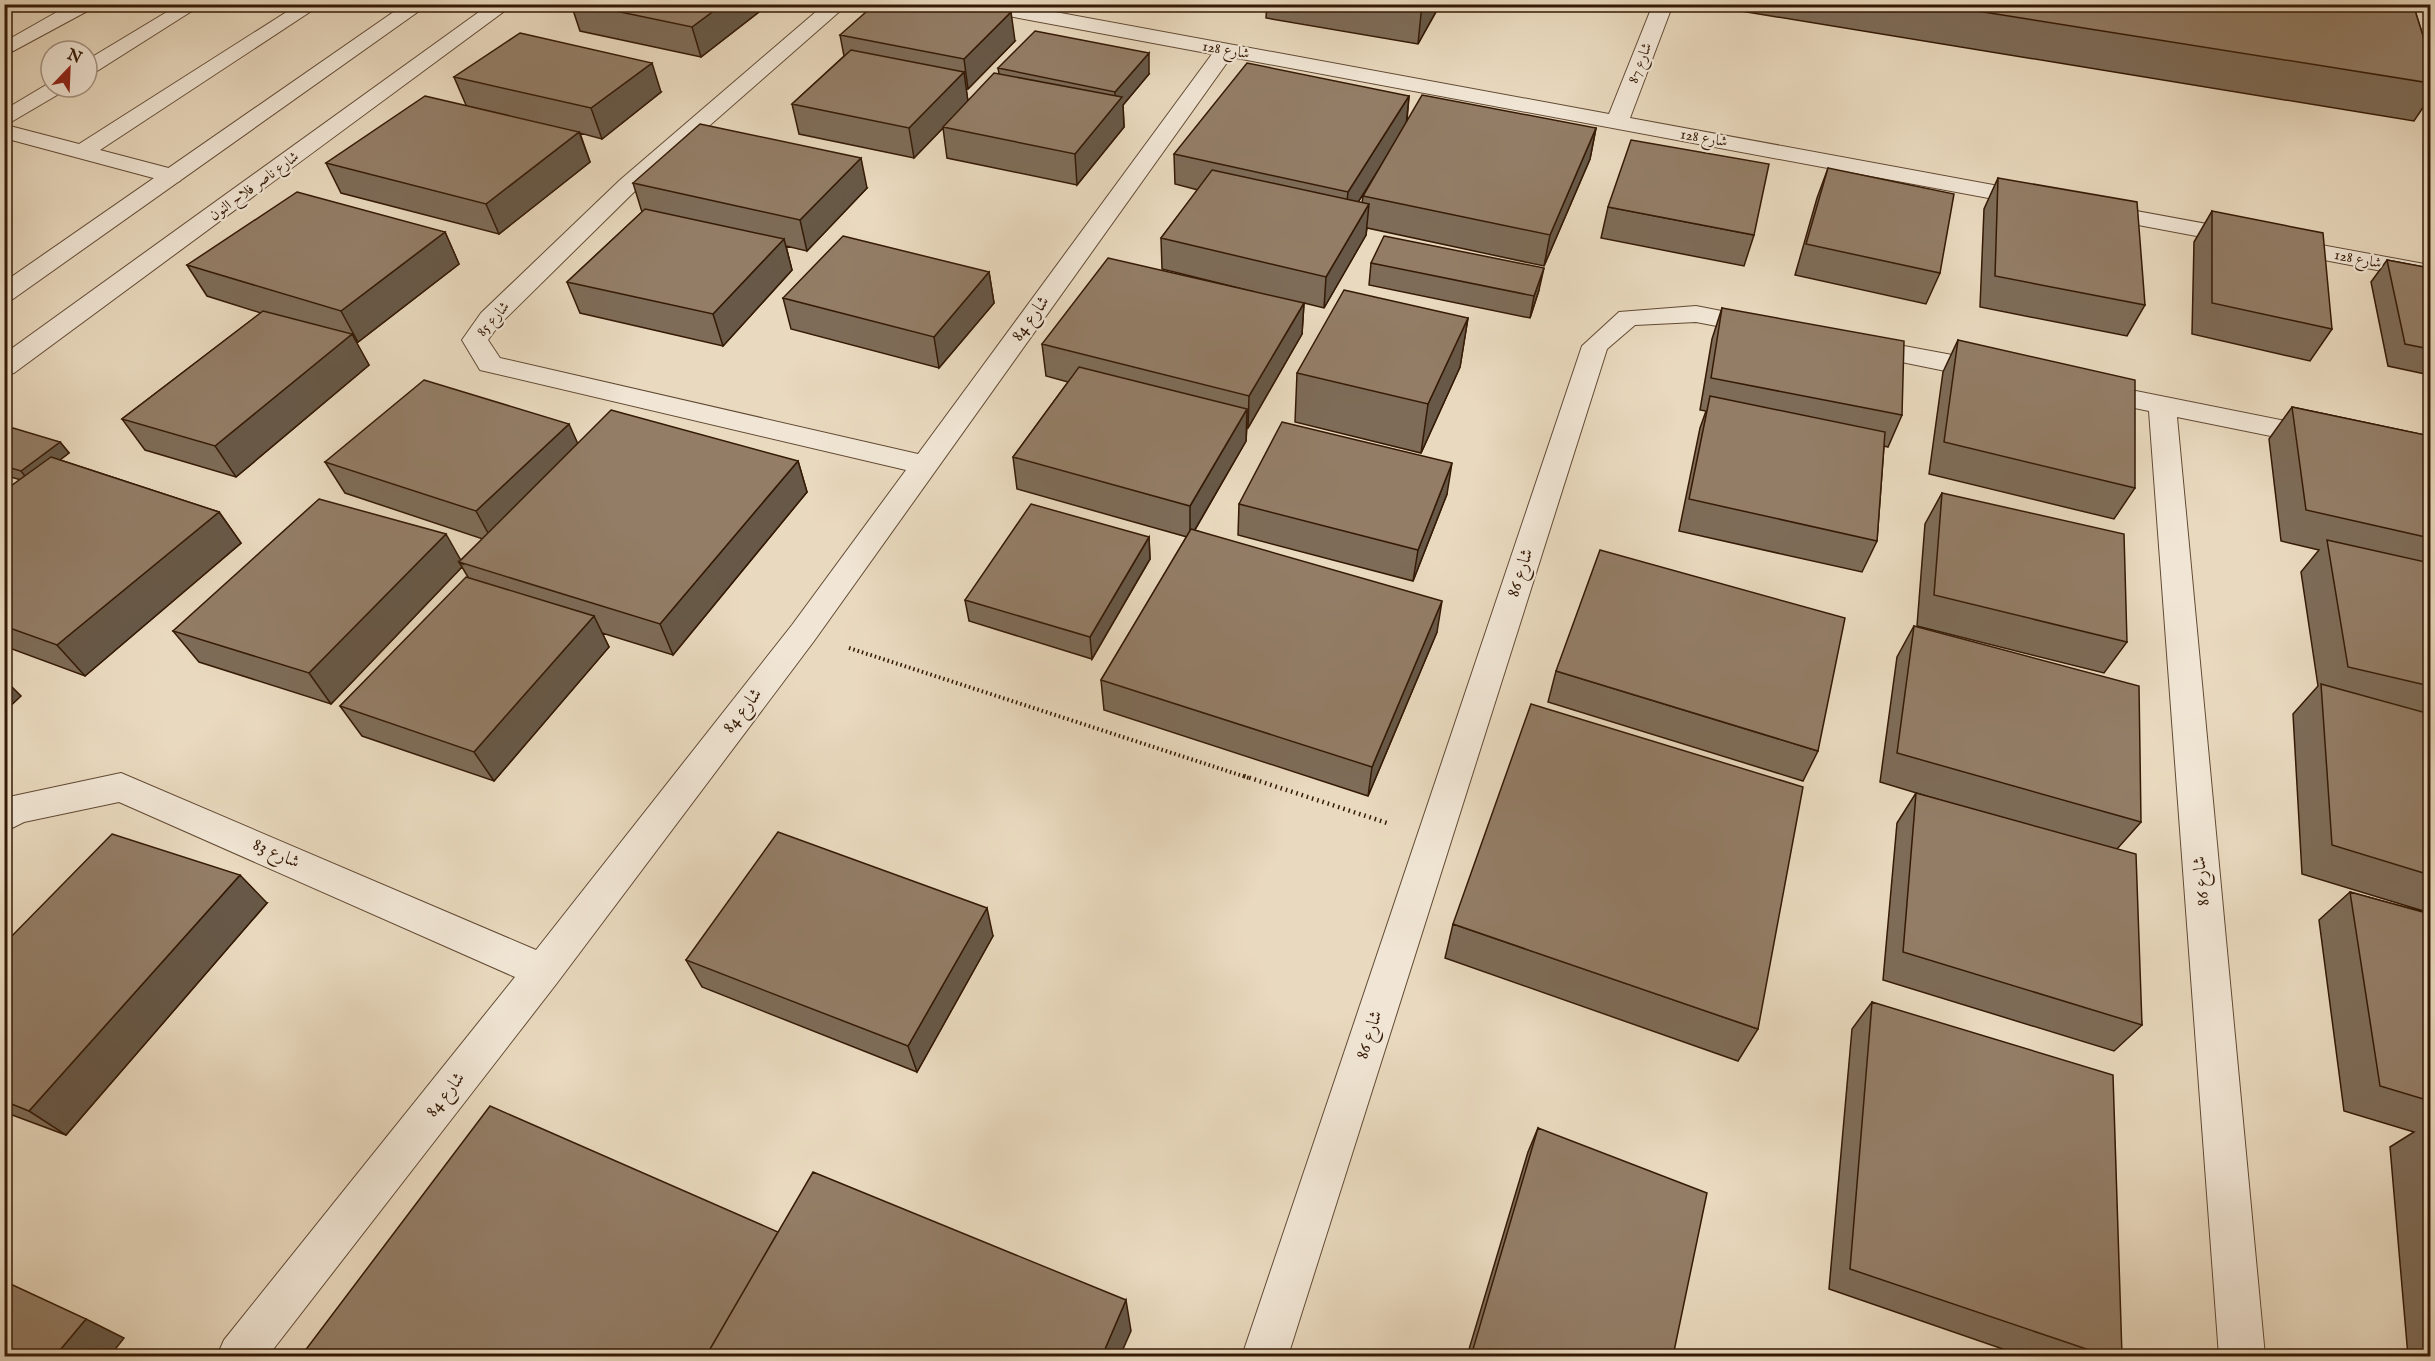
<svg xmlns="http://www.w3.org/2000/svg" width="2435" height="1361" font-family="'IM FELL English',Amiri,serif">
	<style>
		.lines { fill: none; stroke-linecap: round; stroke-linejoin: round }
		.service-casing { stroke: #624a34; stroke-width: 2 }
		.minor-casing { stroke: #624a34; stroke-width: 2 }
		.tertiary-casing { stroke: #624a34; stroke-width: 2 }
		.path-far1 { stroke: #351a06; stroke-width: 4; stroke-dasharray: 1.5 3; stroke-linecap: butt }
		.path { stroke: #351a06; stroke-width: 4.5; stroke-dasharray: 1.5 4; stroke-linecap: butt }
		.service { fill: #f1e6d5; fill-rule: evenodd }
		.minor { fill: #f1e6d5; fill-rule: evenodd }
		.tertiary { fill: #f1e6d5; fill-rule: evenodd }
		.wall { fill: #7e6c58; stroke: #351a06; stroke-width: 1.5; fill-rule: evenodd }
		.shaded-wall { fill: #675847; stroke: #351a06; stroke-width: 1.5 }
		.building { fill: #937d66; stroke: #351a06; stroke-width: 1.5 }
		.labels { text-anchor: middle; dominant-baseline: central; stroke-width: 4.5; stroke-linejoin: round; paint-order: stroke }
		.far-street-label { font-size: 15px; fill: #351a06; stroke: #f1e6d5 }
		.street-label { font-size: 18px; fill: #351a06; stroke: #f1e6d5 }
	</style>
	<rect width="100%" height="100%" fill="#e9d9be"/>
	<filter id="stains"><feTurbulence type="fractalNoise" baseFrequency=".00333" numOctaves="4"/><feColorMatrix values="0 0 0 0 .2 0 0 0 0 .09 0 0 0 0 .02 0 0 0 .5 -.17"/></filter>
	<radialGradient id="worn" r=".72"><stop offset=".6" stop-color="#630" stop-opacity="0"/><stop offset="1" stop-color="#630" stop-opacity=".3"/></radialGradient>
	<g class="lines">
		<defs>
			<path id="service" d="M71,4h24l-2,4 -89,48v-14z
				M180,4h23l-109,69 -7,2v-15z
				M299,4h23l-222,146 80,21 3,5 -3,5 -8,2 -168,-45v-28l47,-28v5h16l-3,4 -58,34 73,19z"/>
			<path id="minor" d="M825,4h23l-212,186 -137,135 -11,15 12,18 418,96 294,-400 -236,-44 -7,-2 -3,-4h46l597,110 44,-110h20l-43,114 407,75 8,2 4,5 -4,5 -8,2 -806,-150 -417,584 -257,342 -289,373h-51l7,-16 291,-363 -396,-175 -95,20 -20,10v-34l117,-25 415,177 256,-325 114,-155 -426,-100 -18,-30 19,-27 139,-133z
				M2093,203l337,62v15l-345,-65 -4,-5 4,-5z
				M1696,306l77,15 4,6 -4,6 -9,2 -68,-13 -61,3 -28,24 -319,1007h-46l340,-1010 37,-34z
				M1861,338l129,24 10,3 4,6 -4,6 -10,3 -138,-28 -4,-6 4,-6z
				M2091,382l229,46 10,2 4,7 -4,7 -10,2 -143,-29 88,939h-46l-70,-945 -68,-14 -4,-6 4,-6z"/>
			<path id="tertiary" d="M405,4h24l-416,295 -9,3v-20z
				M490,4h24l-500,369 -10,2v-21z"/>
		</defs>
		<use href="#service" class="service-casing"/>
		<use href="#minor" class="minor-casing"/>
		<use href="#tertiary" class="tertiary-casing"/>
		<path class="path-far1" d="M849,648l400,130"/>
		<path class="path" d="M1244,776l143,47"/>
		<use href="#service" class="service"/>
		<use href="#minor" class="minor"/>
		<use href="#tertiary" class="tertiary"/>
	</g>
	<path class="wall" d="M571,4h192l1,4 -63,49 -121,-26z
		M1267,4l173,1 -22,39 -152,-26z
		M1698,4h715l17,54v39l-16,24z
		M840,35l175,6 -47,48h-2l2,12 31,-27 -1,-6 151,6 -26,31 1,22 -47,58 -130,-27 -4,-30 -29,30 -115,-24 -7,-30 52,-48z
		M454,77l207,15 -59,47 -22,-6 10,29 -91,72 -158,-41 -15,-30 140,-58z
		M1409,96l-2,25 189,7 -6,31 -46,107 -177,-38 -1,7 -42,73 -20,-5 -2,31 -54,94 -1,-1 -1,14 -51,89 242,102 -69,164 -264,-86 -3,-30 86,-143 -170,-48 -4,-32 55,-75 -22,-6 -4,-32 213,-52 -93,-23 -1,-31 37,-48 -23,-6 -1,-30zM1369,185l-6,11 -1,7 -4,-1z
		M1828,168l112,105 -14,31 -131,-29 22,-77z
		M1998,178l147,127 -18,31 -147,-29 4,-98z
		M633,183l234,5 -60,63 -21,-5 6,24 -69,76 -143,-33 -13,-31 75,-70z
		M1608,207l146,28 -10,31 -143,-28z
		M2212,211l120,118 -22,32 -118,-27 2,-92z
		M445,232l14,32 -101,78h-2l13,23 -133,112 -91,-27 -23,-31 139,-106 -54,-17 -20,-31z
		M2387,260l43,8v107l-42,-9 -17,-84z
		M1371,263l168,27 -9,28 -161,-33z
		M989,272l5,31 -55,65 -148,-39 -8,-31z
		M1722,308l180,107 -14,32 -4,-1 -7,95 -15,31 -183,-41 21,-103 6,-17 -6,-1 12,-71z
		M1468,318l-8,49 -39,86 -126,-31 2,-49z
		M1958,340l177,148 -21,31 -185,-45 14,-102z
		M2292,407l138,29v477l-128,-39 -9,-160 25,-28 -17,-114 18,-22 -38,-9 -12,-102z
		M4,435l56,7 9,11 -9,7 159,52 22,31 -156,133 -81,-30v-155l17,-11 -17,-5z
		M578,444l220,17 9,31 -134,163 -71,-22 7,14 -115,134 -132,-45 -22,-30 128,-129 -6,-10 -131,137 -132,-42 -26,-31 288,-71 22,-21 -138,-46 -20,-31z
		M1942,493l185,149 -23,31 -187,-47 8,-102z
		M1447,494l-34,87 -175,-46 1,-31z
		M1149,537l1,22 -58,100 -123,-38 -4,-21z
		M1914,626l227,196 -24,27 25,176 -28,26 -231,-71 14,-157 19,-30 27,8 -63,-19 17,-125z
		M1556,671l262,80 -15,30 -255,-79z
		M2350,892l80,22v442h-22l-18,-209 24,-15 -70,-21 -25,-191z
		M267,903l-201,232 -62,-23v-168z
		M1453,924l305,105 -20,32 -293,-103z
		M993,936l-76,136 -215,-85 -16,-27z
		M1872,1002l250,354h-99l-194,-67 23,-260z
		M1538,1128l135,228h-206l61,-204z"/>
	<path class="shaded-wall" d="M723,4h40l1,4 -63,49 -9,-30z
		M1422,4h18l-22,40z
		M1011,12l4,29 -47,48 -4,-30z
		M1149,53v21l-26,31 1,22 -47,58 -2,-31 40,-49v-13z
		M652,63l9,29 -59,47 -11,-31z
		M964,72l4,30 -54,56 -5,-30z
		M1409,96l-3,30 -61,97 3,-31z
		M1596,128l-6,31 -46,107 6,-31z
		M579,132l11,30 -91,72 -13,-30z
		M861,158l6,30 -60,63 -7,-31z
		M1369,204l-3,31 -42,73 2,-31z
		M445,232l14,32 -101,78 -17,-31z
		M784,239l8,31 -69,76 -10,-32z
		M1544,268l-5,22 -9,28 4,-22z
		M989,272l5,31 -55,65 -5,-31z
		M1304,303l-2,31 -54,94 1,-32z
		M1468,318l-8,49 -39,86 7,-49z
		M352,334l17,31 -133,112 -21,-31z
		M1247,409l-1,32 -56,97v-32z
		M569,424l14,31 -90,87 -17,-31z
		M60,442l9,11 -39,30 -9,-12z
		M798,461l9,31 -134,163 -13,-31z
		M1452,463l-5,31 -34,87 5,-31z
		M219,512l22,31 -156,133 -28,-31z
		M446,534l17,30 -4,-2 3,5 -131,137 -22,-31z
		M1149,537l1,22 -58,100 -2,-22z
		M1442,601l-5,31 -69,164 4,-29z
		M594,616l15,31 -115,134 -20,-29z
		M4,679l17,17 -17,16z
		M240,875l27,28 -201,232 -37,-24z
		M987,908l6,28 -76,136 -9,-26z
		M1126,1300l5,31 -11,25h-18z
		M86,1319l38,19 -14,18h-55z"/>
	<path class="building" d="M582,4h141l-31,23z
		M875,4h95l41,8 -47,47 -124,-24z
		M1933,4h480l17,54v25z
		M1035,31l114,22 -34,39 -117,-24z
		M520,33l132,30 -61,45 -137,-31z
		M851,50l113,22 -55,56 -117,-24z
		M1247,63l162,33 -61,96 -174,-38z
		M994,73l128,24 -47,57 -132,-27z
		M1422,95l174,33 -46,107 -187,-39z
		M425,96l154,36 -93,72 -160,-41z
		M700,124l161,34 -61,62 -167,-37z
		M1631,140l138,24 -15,71 -146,-28z
		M1828,168l126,26 -14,79 -134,-29z
		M1212,170l157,34 -43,73 -165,-39z
		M1998,178l139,24 8,103 -150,-29z
		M297,192l148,40 -104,79 -154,-46z
		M645,209l139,30 -71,75 -146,-32z
		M2212,211l111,22 9,96 -120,-26z
		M843,236l146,36 -55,65 -151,-39z
		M1384,236l160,32 -10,28 -163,-33z
		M1108,258l196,45 -55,93 -207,-52z
		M2387,260l43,8v81l-25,-5z
		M1344,290l124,28 -40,86 -131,-31z
		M1722,308l182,33 -2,74 -191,-37z
		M263,311l89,23 -137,112 -93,-27z
		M1958,340l177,40v108l-191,-46z
		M1079,367l168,42 -57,97 -177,-49z
		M424,380l145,44 -93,87 -151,-49z
		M1710,396l175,36 -8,109 -188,-42z
		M2292,407l138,29v102l-124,-28z
		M611,410l187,51 -138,163 -201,-62z
		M1282,422l170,41 -34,87 -179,-46z
		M13,428l47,14 -39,29 -17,-5v-31z
		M51,457l168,55 -162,133 -53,-19v-135z
		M1942,493l182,41 3,108 -193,-47z
		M319,499l127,35 -137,139 -136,-42z
		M1031,504l118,33 -59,100 -125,-37z
		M1191,529l251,72 -70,166 -271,-87z
		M2327,540l103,23v123l-82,-19z
		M1600,550l245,68 -27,133 -262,-80z
		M466,577l128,39 -120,136 -134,-46z
		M1914,626l225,60 2,136 -244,-69z
		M2321,684l109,30v161l-98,-30z
		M1531,704l272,83 -45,242 -305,-105z
		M1916,793l220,61 6,171 -239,-73z
		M778,832l209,76 -79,138 -222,-86z
		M112,834l128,41 -211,236 -25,-10v-157z
		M2350,892l80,22v187l-50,-15z
		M1872,1002l241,73 9,281h-15l-257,-87z
		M490,1106l288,126 -72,124h-405z
		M2428,1123l2,1v26z
		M1538,1128l169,65 -34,163h-202z
		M813,1172l313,128 -24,56h-396z
		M4,1281l82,38 -31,37h-51z"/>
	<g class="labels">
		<g class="far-street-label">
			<text transform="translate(1226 50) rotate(10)">شارع 128</text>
			<text transform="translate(1640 63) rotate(-69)">شارع 87</text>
			<text transform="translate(1704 138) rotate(10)">شارع 128</text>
			<text transform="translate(254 186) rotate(-36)">شارع ناصر فلاح النون</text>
			<text transform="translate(2358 259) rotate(11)">شارع 128</text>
			<text transform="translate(493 319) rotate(-49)">شارع 85</text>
		</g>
		<g class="street-label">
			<text transform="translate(1031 319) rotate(-54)">شارع 84</text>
			<text transform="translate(1521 573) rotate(-72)">شارع 86</text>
			<text transform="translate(743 711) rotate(-52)">شارع 84</text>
			<text transform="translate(276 854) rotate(24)">شارع 83</text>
			<text transform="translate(2202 881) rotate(-95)">شارع 86</text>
			<text transform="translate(1370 1035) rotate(-72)">شارع 86</text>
			<text transform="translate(446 1095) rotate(-52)">شارع 84</text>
		</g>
	</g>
	<rect width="2435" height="1361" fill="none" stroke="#e9d9be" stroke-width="24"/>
	<rect x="6" y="6" width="2423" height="1349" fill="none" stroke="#351a06" stroke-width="3"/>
	<rect x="12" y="12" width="2411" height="1337" fill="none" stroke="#351a06" stroke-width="1.5"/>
	<g transform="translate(69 69) rotate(23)"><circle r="28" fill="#f1e6d5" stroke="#a69482" stroke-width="1.5"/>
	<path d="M0-4.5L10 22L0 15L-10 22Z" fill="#8f2418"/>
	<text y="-9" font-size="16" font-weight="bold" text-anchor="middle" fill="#351a06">N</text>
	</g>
	<rect width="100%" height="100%" filter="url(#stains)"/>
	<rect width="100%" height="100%" fill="url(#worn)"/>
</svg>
